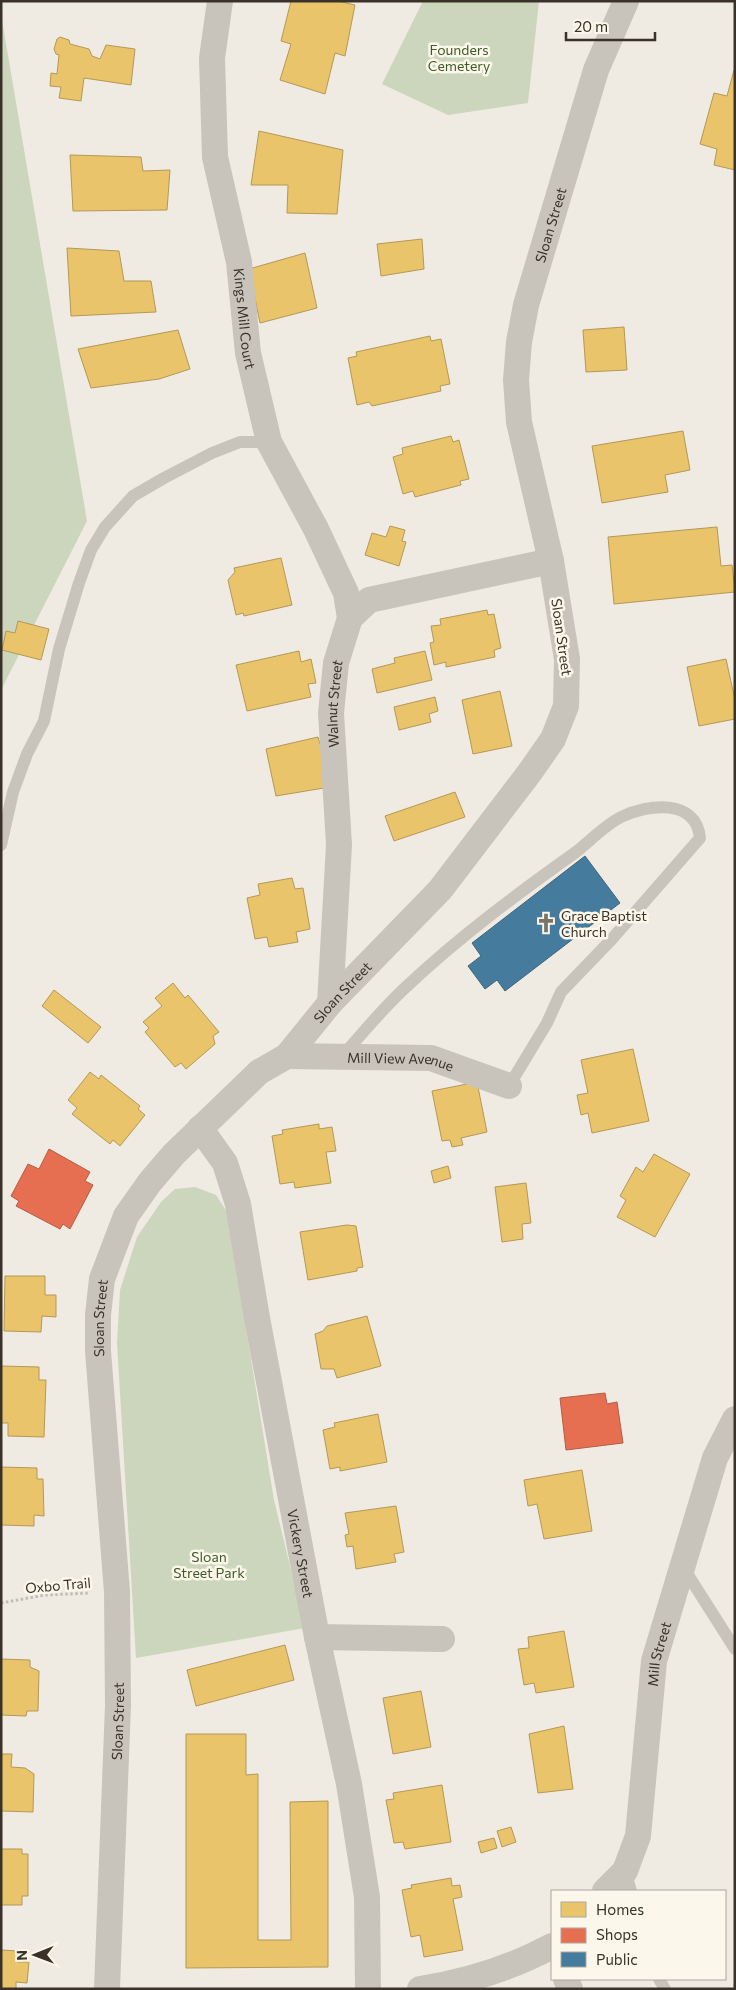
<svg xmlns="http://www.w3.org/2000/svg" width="736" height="1990" font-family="Commissioner,sans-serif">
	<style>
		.green { fill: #ccd6bc }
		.homes { fill: #e9c46a; stroke: #b49856 }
		.shops { fill: #e76f51; stroke: #b35d45 }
		.public { fill: #457b9d; stroke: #42657a }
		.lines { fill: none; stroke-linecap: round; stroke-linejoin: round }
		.path { stroke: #c1bcb4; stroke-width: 3; stroke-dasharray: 2.5 2.5; stroke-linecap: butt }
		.service { stroke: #c9c4bb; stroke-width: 12 }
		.minor { stroke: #c9c4bb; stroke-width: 26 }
		.labels { text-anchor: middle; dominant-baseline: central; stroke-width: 5; stroke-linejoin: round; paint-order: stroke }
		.park-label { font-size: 14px; fill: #3f5b2a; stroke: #fbf7ea }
		.street-label { font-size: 14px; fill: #3a3229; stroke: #fbf7ea }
		.poi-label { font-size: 14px; fill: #3a3229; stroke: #fbf7ea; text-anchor: start }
	</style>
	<rect width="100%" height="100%" fill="#efebe2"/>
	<path class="green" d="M423,1h116l-11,102 -80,12 -66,-31z
		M1,14l86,507 -86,169z
		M195,1187l21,8 11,17 47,288 31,128 -169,30 -19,-315 3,-53 17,-53 24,-35 14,-13z"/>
	<path class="homes" d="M291,1h47l17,4 -10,51 -10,-3 -10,41 -45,-14 11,-36 -10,-3z
		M60,37l9,3 1,4 19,5 3,7 8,3 6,-14 29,4 -4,36 -47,-7 -3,23 -22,-3 2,-11 -11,-1 1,-13 6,1 2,-19 -3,-1 -2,-5 3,-10z
		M734,70h1v100l-21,-5 3,-16 -17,-5 14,-51 13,3z
		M259,131l84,19 -6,64 -50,-1 1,-28h-37z
		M70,155l71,2 2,14 27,-1 -3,40 -94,1z
		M422,239l2,30 -43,7 -4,-32z
		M67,248l52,3 5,30h27l5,31 -85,4z
		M305,253l12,55 -57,15 -11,-54z
		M624,327l3,43 -41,2 -3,-42z
		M178,330l12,39 -31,10 -68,9 -13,-39z
		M430,336l1,5 10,-2 9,45 -10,2 1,5 -69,15 -3,-4 -12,3 -9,-47 9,-2 -1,-4z
		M683,431l7,39 -25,5 3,17 -66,11 -10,-57z
		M451,436l2,6 6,-2 10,39 -9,2 1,4 -46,12 -2,-6 -10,3 -10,-37 10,-3 -1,-6z
		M390,526l15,4 -3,11 4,1 -7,24 -34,-11 7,-22 14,4z
		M717,527l4,39 11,-1 3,27 -121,12 -6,-67z
		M281,558l11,47 -48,11 -1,-3 -7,2 -8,-35 7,-8 -1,-4z
		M487,610l1,5 6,-1 7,34 -7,2 1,7 -49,10v-5l-12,3 -4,-22 4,-1 -3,-16 10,-1 -1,-6z
		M18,621l31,8 -8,31 -39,-10 4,-19 9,2z
		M299,651l2,11 10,-3 5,24 -8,1 3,13 -64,14 -11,-46z
		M425,651l7,29 -55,13 -5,-24 23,-6 -1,-5z
		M726,659l9,41v19l-36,7 -12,-59z
		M500,691l12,55 -39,8 -11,-54z
		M435,697l3,14 -9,3 2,8 -32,8 -5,-23z
		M318,737l2,7 8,-2 2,45 -54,9 -10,-47z
		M455,792l10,25 -71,24 -9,-25z
		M292,878l3,11 8,-1 7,41 -14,3 2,10 -29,5 -2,-10 -12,2 -8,-41 13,-3 -2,-11z
		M173,983l12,15 3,-3 31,37 -6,4 2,8 -29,25 -5,-6 -6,4 -30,-35 4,-4 -6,-6 19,-16 -7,-8z
		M54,990l47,37 -13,16 -46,-37z
		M633,1049l16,72 -57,12 -4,-20 -7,2 -4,-20 11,-2 -7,-33z
		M90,1072l9,7 2,-4 39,31 -2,3 7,6 -25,31 -7,-6 -3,4 -38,-30 5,-6 -9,-8z
		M477,1082l10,50 -26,6 2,7 -11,2 -2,-7 -8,1 -10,-50z
		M319,1124v5l13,-2 4,24 -10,1 5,31 -36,5 -1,-6 -14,2 -8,-48 11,-2 -1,-4z
		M654,1154l36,20 -35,63 -38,-20 9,-17 -6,-4 16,-29 7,5z
		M448,1166l3,12 -17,5 -3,-12z
		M526,1183l5,40 -9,1 1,15 -21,3 -7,-55z
		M347,1225l9,1 7,41 -6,1v3l-49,9 -8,-48z
		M5,1276h40v19h11v22l-14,-1 -1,16 -37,-1z
		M367,1316l14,50 -44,12 -3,-9h-13l-6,-35 8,-3 4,-5z
		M1,1366l38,1v13h7l-2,57 -36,-1v-13h-7z
		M378,1414l9,48 -47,9v-4l-10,2 -7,-39 12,-3 -1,-4z
		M1,1467l36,1v11h6l1,37 -10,-1v11l-33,-1z
		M582,1470l10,61 -48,8 -7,-35 -9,2 -4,-26z
		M396,1506l8,46 -10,2 2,8 -40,7 -3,-23 -6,1 -2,-12 4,-1 -4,-21z
		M564,1631l10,56 -38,6 -2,-10 -10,2 -6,-36 11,-1 -1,-11z
		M285,1645l9,35 -98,26 -9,-36z
		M1,1659l29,1v7l9,4 -1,40h-11l-1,5 -25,-1z
		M421,1691l10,56 -38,7 -10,-56z
		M564,1726l9,63 -35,4 -9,-59z
		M186,1734h60v41l12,-1v166h33l-1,-138 38,-1v166l-142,1z
		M1,1754h11l-1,13 14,1 9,6 -1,38 -32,-1z
		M442,1785l9,57 -46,7 -2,-7 -9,1 -8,-43 8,-1 -1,-6z
		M511,1827l5,15 -14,5 -5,-16z
		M494,1838l3,10 -16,5 -3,-11z
		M1,1849h21v5h6v42h-6v9h-21z
		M451,1878l1,8 8,-1 2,12 -9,2 10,51 -39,7 -4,-22 -9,2 -9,-47 10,-2 -1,-3z
		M1,1950l18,1 -1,11h11l-2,21 -11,-1v7h-15z"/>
	<path class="shops" d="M49,1149l41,23 -5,9 8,4 -23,44 -7,-5 -3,5 -44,-23 3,-5 -8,-5 17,-32 11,5z
		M605,1393l2,11 10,-2 6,41 -57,7 -6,-52z"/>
	<path class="public" d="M585,856l35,47 -115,88 -8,-11 -12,9 -17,-23 13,-10 -9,-13z"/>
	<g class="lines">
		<path class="path" d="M1,1603l44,-8 45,-2"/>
		<path class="service" d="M1,845l12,-53 14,-38 17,-33 15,-72 20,-66 12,-33 14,-23 28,-31 31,-18 48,-25 28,-11h29
			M342,1056c21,-23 41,-48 64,-69 53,-50 111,-93 170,-135 14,-11 29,-27 45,-35 27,-13 75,-19 79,21l-88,101 -51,53 -14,31 -38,63
			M683,1567l52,82
			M625,1871l6,20
			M659,1979l6,10"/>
		<g class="minor">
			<path id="s1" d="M220,1l-8,57 3,99 24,105 9,91 21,89 47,87 30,64 4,25"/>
			<path id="s2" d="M330,1003l9,-158 -8,-132 5,-50 14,-45 19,-18 182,-39"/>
			<path id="s3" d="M287,1056l144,2 78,28"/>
			<path id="s4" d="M200,1128l25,35 13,41 19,114 60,319 32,147 18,113 1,92"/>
			<path d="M317,1637l125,2"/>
			<path id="s5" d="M605,1891l20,-20 13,-35 16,-175 61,-203 20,-39"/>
			<path d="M566,1979l4,10"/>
			<path id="s6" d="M107,1989l11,-284 -1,-113 -19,-241v-36l4,-36 24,-63 24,-34 24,-28 85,-82 28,-16 43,-53 110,-113 90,-118 23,-33 13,-33 1,-47 -16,-98 -32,-139 -3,-42 3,-38 7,-37 70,-235 30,-69"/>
			<path d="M420,1989c47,-7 91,-21 132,-43"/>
		</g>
	</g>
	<defs>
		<symbol id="church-bare" viewBox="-9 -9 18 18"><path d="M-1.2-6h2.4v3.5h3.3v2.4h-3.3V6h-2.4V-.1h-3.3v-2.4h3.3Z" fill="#79736a" stroke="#fbf7ea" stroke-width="2.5" paint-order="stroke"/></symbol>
	</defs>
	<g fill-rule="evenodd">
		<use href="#church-bare" x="532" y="909" width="28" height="28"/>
	</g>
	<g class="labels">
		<g class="park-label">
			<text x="459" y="49">Founders<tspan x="459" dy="16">Cemetery</tspan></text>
			<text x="209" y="1556">Sloan<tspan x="209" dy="16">Street Park</tspan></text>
		</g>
		<g class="street-label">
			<text stroke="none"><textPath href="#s6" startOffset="1948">Sloan Street</textPath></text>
			<text stroke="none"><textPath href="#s1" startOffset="321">Kings Mill Court</textPath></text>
			<text transform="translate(562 637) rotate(82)">Sloan Street</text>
			<text stroke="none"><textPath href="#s2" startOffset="300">Walnut Street</textPath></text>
			<text stroke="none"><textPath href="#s6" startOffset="1092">Sloan Street</textPath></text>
			<text stroke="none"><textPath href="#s3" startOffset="114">Mill View Avenue</textPath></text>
			<text stroke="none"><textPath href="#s6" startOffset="672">Sloan Street</textPath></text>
			<text stroke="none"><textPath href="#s4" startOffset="441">Vickery Street</textPath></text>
			<text transform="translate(58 1585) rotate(-5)">Oxbo Trail</text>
			<text stroke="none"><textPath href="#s5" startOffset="249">Mill Street</textPath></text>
			<text stroke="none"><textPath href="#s6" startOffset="268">Sloan Street</textPath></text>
		</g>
		<g class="poi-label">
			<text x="561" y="915">Grace Baptist<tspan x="561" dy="16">Church</tspan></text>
		</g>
	</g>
	<rect width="736" height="1990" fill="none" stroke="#3a3229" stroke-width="5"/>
	<rect x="551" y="1890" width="175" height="90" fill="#fbf7ea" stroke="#aea89d"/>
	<rect x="561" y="1902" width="25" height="15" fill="#e9c46a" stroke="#aea89d"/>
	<text x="596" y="1915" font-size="15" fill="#3a3229">Homes</text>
	<rect x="561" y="1928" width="25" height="15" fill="#e76f51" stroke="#aea89d"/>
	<text x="596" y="1940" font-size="15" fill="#3a3229">Shops</text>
	<rect x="561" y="1952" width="25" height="15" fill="#457b9d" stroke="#aea89d"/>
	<text x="596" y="1965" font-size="15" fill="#3a3229">Public</text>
	<g transform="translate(35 1955) rotate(269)" stroke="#fbf7ea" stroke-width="4" paint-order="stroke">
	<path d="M0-4L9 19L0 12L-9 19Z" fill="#3a3229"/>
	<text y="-8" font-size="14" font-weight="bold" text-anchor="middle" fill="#3a3229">N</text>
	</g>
	<path d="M566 32v8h89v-8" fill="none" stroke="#3a3229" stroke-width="2.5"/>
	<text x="574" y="32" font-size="15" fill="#3a3229" stroke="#fbf7ea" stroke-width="4" paint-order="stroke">20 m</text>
</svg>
